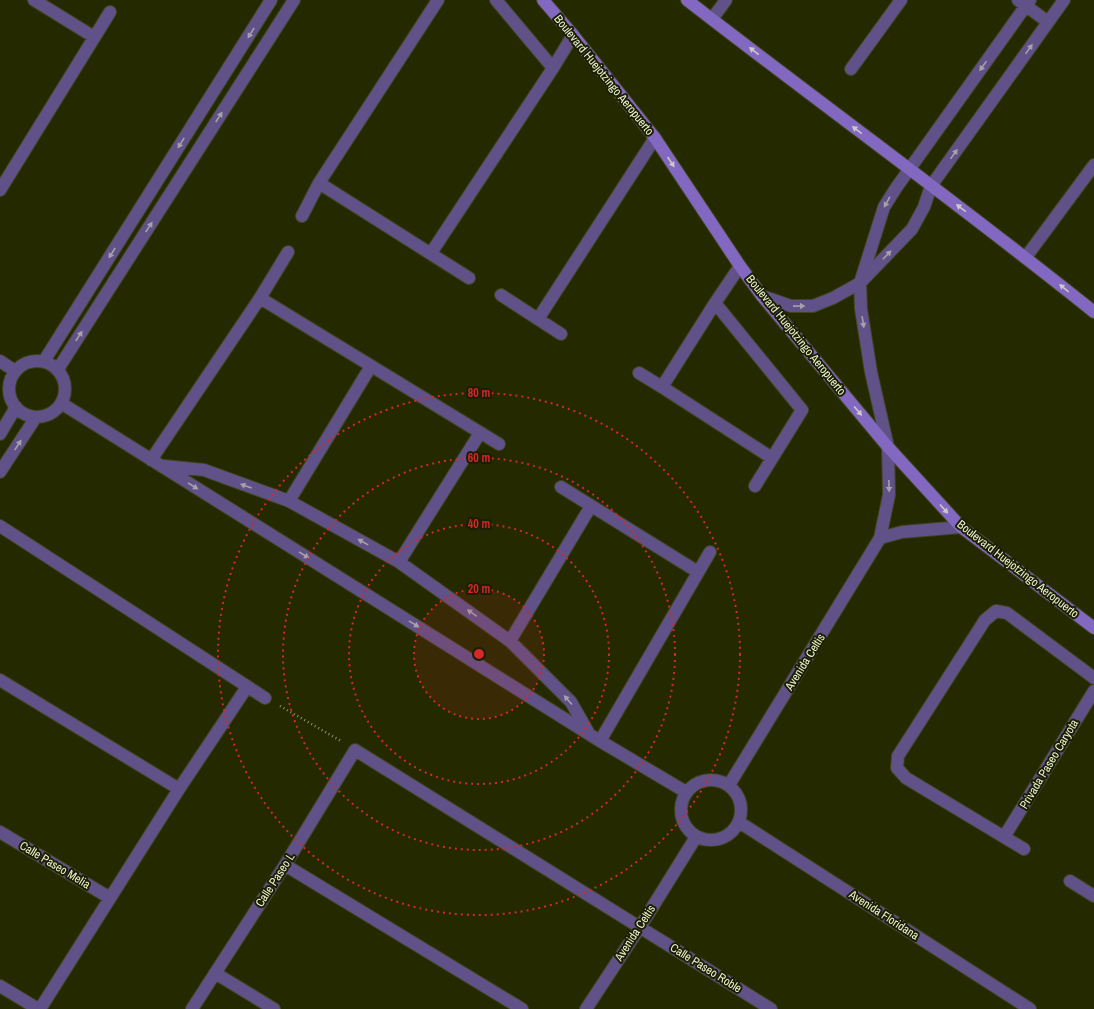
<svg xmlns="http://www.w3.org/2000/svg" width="1094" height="1009" font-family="'Archivo Narrow',sans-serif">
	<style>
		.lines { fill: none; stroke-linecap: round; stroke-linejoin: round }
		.lane-casing { stroke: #40451c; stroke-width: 14 }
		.street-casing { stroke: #40451c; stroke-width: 14 }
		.secondary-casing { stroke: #40451c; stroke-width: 14 }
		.path { stroke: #8b9269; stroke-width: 2.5; stroke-dasharray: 1 3; stroke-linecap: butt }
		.lane { stroke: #605188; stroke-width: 12 }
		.street { stroke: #605188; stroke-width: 12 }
		.secondary { stroke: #8268c0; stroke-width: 12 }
		.oneway { fill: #a6a2a9 }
		.oneway2 { fill: #ccc9c7 }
		.ring { fill: none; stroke: #d62828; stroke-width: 2; stroke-dasharray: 2 4 }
		.labels { text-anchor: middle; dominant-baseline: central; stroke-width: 4; stroke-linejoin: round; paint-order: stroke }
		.street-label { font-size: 12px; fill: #ebf3ca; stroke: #1b1e05 }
		.centre { fill: #d62828; stroke: #1b1e05; stroke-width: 2 }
		.ring-label { font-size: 12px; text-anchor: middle; font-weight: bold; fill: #d62828; stroke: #1b1e05; stroke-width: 4; stroke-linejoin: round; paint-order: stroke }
	</style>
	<rect width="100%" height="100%" fill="#242900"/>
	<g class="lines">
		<defs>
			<path id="lane" d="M712,19l14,-19"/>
			<path id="street" d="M34,0l60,37
				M496,0l57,68
				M1018,0l30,22
				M851,69l50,-69
				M319,183l150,95
				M0,190l110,-178
				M302,216l17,-33 119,-183
				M431,253l122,-185 20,-33
				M1026,257l68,-92
				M501,295l60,39
				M762,296l29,10h22l20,-8 27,-15 52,-54 12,-22 7,-21 133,-186
				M260,298l239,146
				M715,303l87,107 -47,76
				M538,319l117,-181
				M0,361l15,10
				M44,361l227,-361
				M9 389a28 28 0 1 1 56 0a28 28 0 1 1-56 0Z
				M58,369l236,-369
				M639,373l23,14 110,71
				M662,387l53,-84 25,-37
				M61,403l539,338 86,51
				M0,434l16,-27
				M151,460l109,-162 28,-46
				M164,466l40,4 85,31 110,61 111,79 61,61 17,30
				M0,472l36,-55
				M561,487l137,85
				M289,501l82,-135
				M0,526l265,172
				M880,538l22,-6 59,-5
				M399,562l81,-129
				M510,641l81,-135
				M0,680l179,109
				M600,741l110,-189
				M681 810a30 30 0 1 1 60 0a30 30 0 1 1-60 0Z
				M729,785l151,-247 9,-43 -1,-48 -17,-75 -10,-63 -1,-26 24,-76 12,-19 134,-188
				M739,822l291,187
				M0,832l110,66
				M1004,837l90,-146
				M1024,849l-118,-71 -9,-10 1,-12 87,-136 11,-9 11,2 87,65
				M285,865l237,144
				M1070,881l24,15
				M215,973l59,36
				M0,986l38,23
				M40,1009l139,-220 68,-102
				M192,1009l93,-144 70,-115 416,259
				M586,1009l54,-82 56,-90"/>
			<path id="secondary" d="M543,0l30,35 82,103 85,128 22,30 126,151 73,80 133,101
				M687,0c135,105 274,205 407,312"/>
		</defs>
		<use href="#lane" class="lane-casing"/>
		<use href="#street" class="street-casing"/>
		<use href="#secondary" class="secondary-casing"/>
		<path class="path" d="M280,706l61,35"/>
		<use href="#lane" class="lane"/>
		<use href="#street" class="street"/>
		<use href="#secondary" class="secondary"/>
	</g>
	<defs><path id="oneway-solid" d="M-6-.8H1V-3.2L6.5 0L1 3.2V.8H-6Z"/></defs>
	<g class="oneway">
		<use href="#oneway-solid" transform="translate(251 33) rotate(122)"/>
		<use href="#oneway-solid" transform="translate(1029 49) rotate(-55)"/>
		<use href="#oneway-solid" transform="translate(983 66) rotate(125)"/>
		<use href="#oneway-solid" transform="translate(219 117) rotate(-57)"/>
		<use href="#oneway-solid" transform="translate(181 143) rotate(122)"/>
		<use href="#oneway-solid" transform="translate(954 154) rotate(-55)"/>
		<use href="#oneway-solid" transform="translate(887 202) rotate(119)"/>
		<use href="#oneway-solid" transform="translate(149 227) rotate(-57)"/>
		<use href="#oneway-solid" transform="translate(112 253) rotate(122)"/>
		<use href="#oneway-solid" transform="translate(887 255) rotate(-46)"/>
		<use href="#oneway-solid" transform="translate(799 306) rotate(-1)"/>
		<use href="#oneway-solid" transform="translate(863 322) rotate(81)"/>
		<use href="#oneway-solid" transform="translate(79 336) rotate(-57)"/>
		<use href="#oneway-solid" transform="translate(18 445) rotate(-57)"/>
		<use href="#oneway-solid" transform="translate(193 486) rotate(32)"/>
		<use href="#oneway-solid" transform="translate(246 486) rotate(-160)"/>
		<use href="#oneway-solid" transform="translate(889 486) rotate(89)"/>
		<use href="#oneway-solid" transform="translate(363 542) rotate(-151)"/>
		<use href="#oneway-solid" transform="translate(304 555) rotate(32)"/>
		<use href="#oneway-solid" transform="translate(472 613) rotate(-145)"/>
		<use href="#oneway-solid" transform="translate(414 624) rotate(32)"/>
		<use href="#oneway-solid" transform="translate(568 700) rotate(-131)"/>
	</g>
	<g class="oneway2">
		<use href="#oneway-solid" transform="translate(754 51) rotate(-143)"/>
		<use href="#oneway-solid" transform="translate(857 130) rotate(-143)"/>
		<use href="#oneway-solid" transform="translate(671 162) rotate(56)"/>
		<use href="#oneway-solid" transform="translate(961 208) rotate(-143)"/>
		<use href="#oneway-solid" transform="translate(1064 288) rotate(-141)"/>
		<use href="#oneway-solid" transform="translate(858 411) rotate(50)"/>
		<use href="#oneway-solid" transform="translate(944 509) rotate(48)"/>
	</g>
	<circle cx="479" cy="654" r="65" fill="#d62828" fill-opacity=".12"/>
	<g class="ring">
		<circle cx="479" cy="654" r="65"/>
		<circle cx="479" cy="654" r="130"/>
		<circle cx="479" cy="654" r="196"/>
		<circle cx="479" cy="654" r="261"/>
	</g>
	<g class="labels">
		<g class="street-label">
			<text transform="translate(604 75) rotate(51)">Boulevard Huejotzingo Aeropuerto</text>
			<text transform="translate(796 335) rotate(51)">Boulevard Huejotzingo Aeropuerto</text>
			<text transform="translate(1018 569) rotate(38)">Boulevard Huejotzingo Aeropuerto</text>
			<text transform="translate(805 662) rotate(-58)">Avenida Celtis</text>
			<text transform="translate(1049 764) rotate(-59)">Privada Paseo Caryota</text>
			<text transform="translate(55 865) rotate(31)">Calle Paseo Melia</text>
			<text transform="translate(275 880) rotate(-57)">Calle Paseo L</text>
			<text transform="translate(884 915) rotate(33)">Avenida Floridana</text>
			<text transform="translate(635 933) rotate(-57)">Avenida Celtis</text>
			<text transform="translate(706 968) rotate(32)">Calle Paseo Roble</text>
		</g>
	</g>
	<circle cx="479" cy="654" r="6" class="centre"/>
	<g class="ring-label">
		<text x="479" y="397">80 m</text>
		<text x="479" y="462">60 m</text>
		<text x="479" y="528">40 m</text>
		<text x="479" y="593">20 m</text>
	</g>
</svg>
